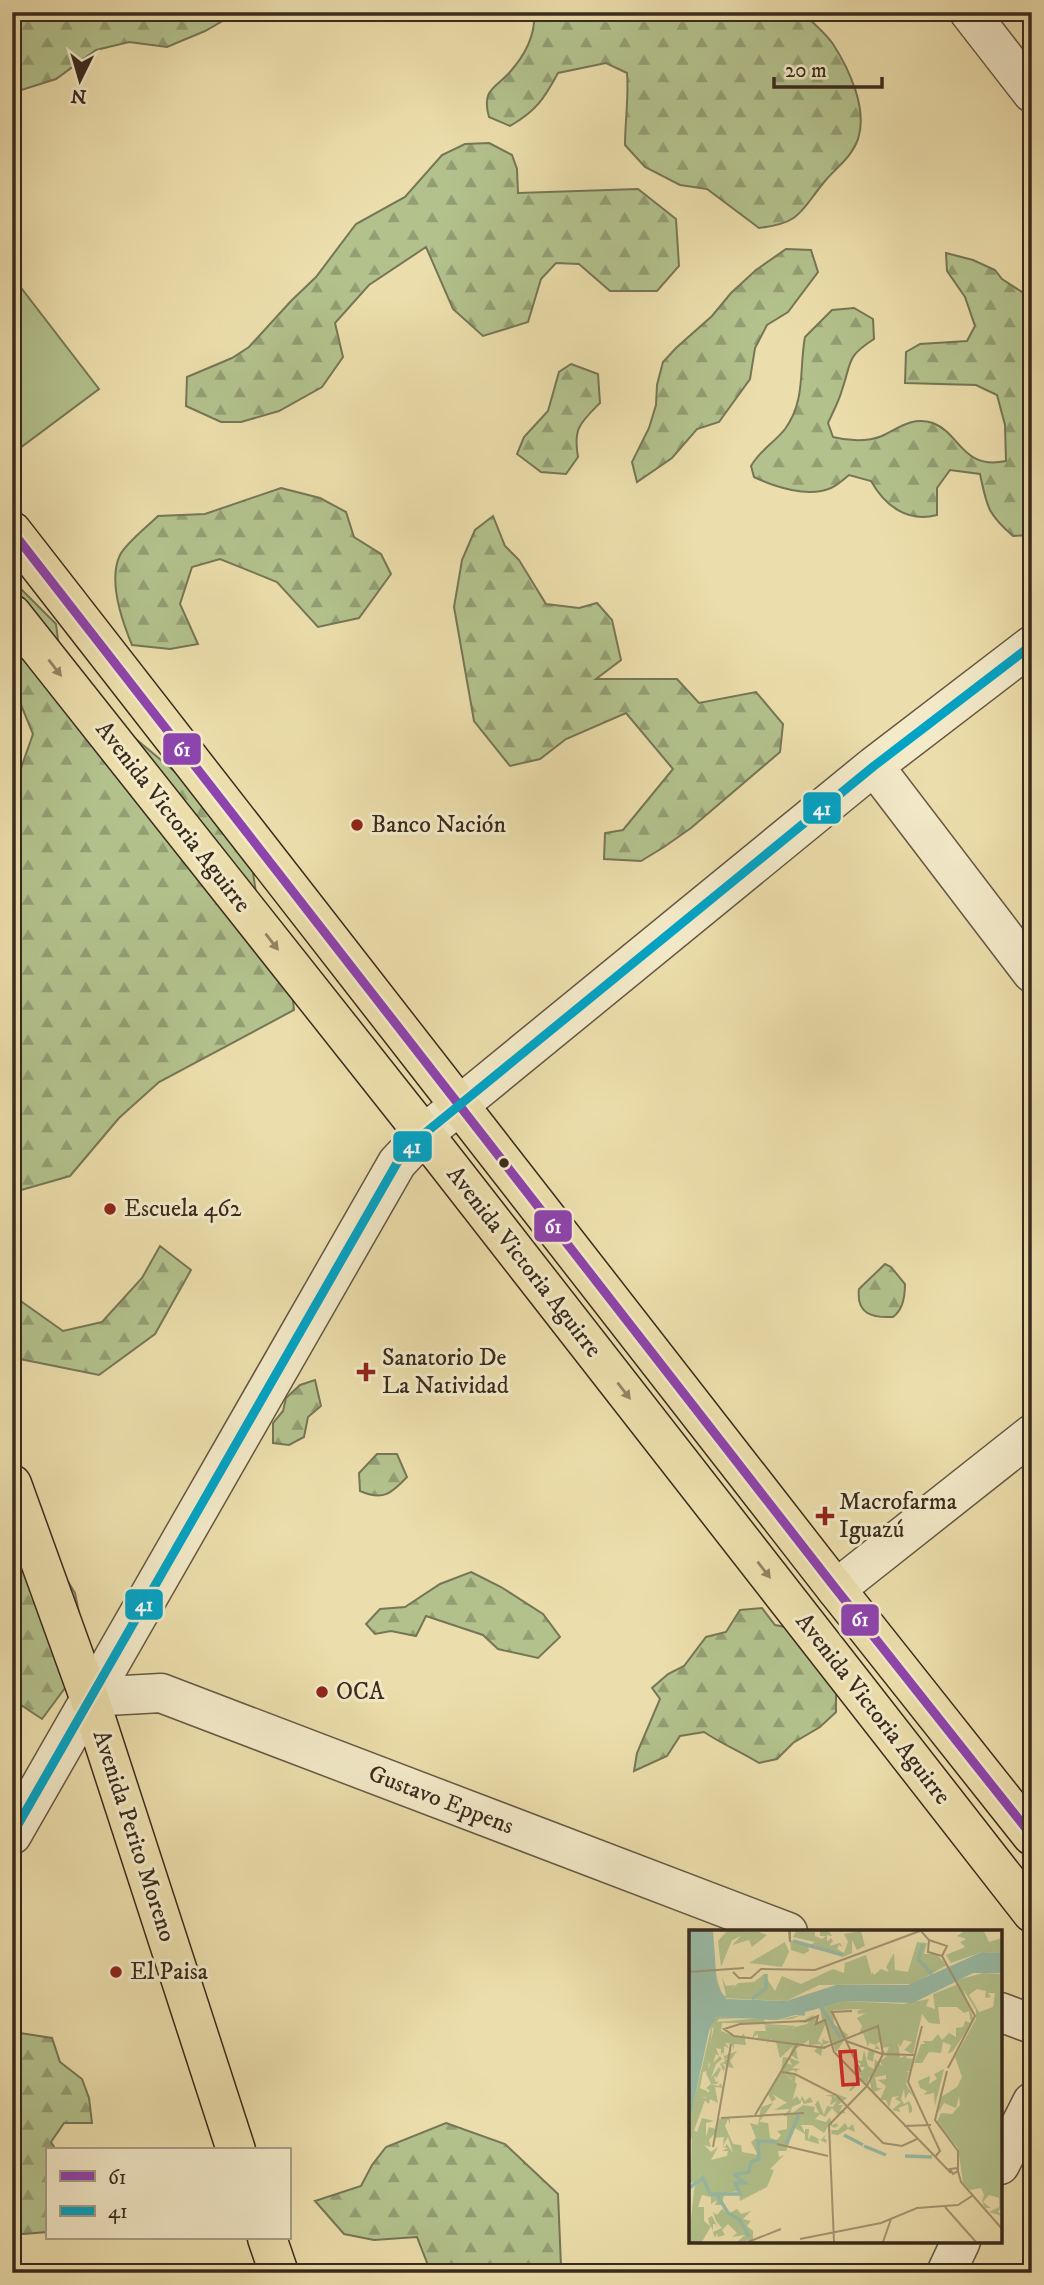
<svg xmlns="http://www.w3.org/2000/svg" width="1044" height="2285" font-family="'IM FELL DW Pica',serif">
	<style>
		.forest { fill: url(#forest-firs); stroke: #767656; stroke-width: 2 }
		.green { fill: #b3c28d; stroke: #767656; stroke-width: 2 }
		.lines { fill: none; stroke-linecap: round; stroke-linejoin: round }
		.minor-casing { stroke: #665742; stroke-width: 41 }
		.major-casing { stroke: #392a1e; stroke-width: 41 }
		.minor { stroke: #f3eac9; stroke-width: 38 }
		.major { stroke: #ecdeac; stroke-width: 38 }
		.bus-1-casing { stroke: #f3eac9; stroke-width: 14 }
		.bus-2-casing { stroke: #f3eac9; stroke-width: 14 }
		.bus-1 { stroke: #8e44ad; stroke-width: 9 }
		.bus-2 { stroke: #03a3c5; stroke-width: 9 }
		.oneway { fill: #928465 }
		.poi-dot { fill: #8f2418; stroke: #f3eac9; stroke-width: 2.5 }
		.bus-dot { fill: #392a1e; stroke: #f3eac9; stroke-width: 2.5 }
		.labels { text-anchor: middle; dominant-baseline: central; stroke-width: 6; stroke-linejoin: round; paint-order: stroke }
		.street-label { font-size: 24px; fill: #392a1e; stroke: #f3eac9 }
		.poi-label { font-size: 24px; fill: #392a1e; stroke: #f3eac9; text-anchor: start }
		.inset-river { fill: none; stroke: #99bca7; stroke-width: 3.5 }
		.inset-road { fill: none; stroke: #a49673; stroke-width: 2 }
		.view { fill: #d62828; fill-opacity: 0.15; stroke: #d62828; stroke-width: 3.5 }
		.inset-edge { fill: none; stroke: #392a1e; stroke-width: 3.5 }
		.line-badge { stroke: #f3eac9; stroke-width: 2.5 }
		.badge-label { font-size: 19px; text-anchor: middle; font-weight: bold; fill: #fff }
	</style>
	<defs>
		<pattern id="forest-firs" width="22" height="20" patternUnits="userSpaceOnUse" patternTransform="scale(1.75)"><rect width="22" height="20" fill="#b3c28d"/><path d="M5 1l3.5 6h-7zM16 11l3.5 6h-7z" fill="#939e73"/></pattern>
	</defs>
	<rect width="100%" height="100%" fill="#ecdeac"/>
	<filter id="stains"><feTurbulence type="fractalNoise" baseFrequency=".00286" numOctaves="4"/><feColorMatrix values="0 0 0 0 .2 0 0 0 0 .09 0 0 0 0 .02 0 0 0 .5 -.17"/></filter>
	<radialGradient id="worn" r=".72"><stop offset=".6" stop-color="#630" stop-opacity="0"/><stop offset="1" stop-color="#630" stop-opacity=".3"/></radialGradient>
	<path class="forest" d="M12,12h226l-33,19 -38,16 -38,-5 -33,8 -40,29 -44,14z
		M534,12h269c9,11 22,20 30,32 16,25 35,65 25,95 -6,18 -22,29 -33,42 -25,30 -23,42 -66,47l-52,-39 -27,-4 -35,-18 -20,-22c0,-24 4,-47 2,-72l-21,-10 -48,10c-14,26 -22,38 -48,53l-21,-9c-8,-28 7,-29 21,-45 15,-17 26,-37 24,-60z
		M489,143l23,12 5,14 1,24 120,-4 38,30 3,47 -22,25h-47l-31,-27 -23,-1 -15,16 -13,43 -45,14 -30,-27 -27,-62 -57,38 -34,38 8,34 -21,30 -43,24 -38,11h-20l-35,-16 1,-29 45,-19 17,-11 42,-46 25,-24 40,-53 49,-27 37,-42 23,-11z
		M786,249l25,1 7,22 -30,40 -21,13 -12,23 -5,31 -31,43 -22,7 -25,29 -35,24 -5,-20 17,-34 7,-23 1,-20 6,-23 13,-14 36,-32 19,-23 25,-23z
		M946,253l27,7 22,10 7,9 23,15 7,23v218l-19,1c-26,-23 -26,-29 -33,-62l-30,-4 -13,18v27c-29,8 -52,-9 -66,-34l-22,-6c-5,4 -11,10 -18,13 -23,10 -56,-1 -77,-11l-3,-11c10,-17 23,-23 34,-37 21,-28 14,-61 20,-92l27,-27 22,-2 19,11 1,20c-28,18 -22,22 -32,51 -3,11 -9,22 -14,33l5,14c15,4 34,5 49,-1 17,-8 30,-20 51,-13 28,11 29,47 73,38l-1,-36 -8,-30 -21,-10 -71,-2 1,-31 14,-8 47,-3 8,-15 -10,-29 -18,-26z
		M571,364l27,10 2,29c-20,20 -27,25 -22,54l-12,17 -25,-2 -24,-18 7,-17 24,-26 11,-39z
		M281,488l39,10 26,14 8,25 27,17 10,20 -32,44 -41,9 -41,-45 -57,-23 -28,8 -12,37 18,40 -28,5 -38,-4c-10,-24 -24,-65 -12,-90 6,-12 28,-29 38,-39l47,-2z
		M493,516l12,30 14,14 27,44 33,4 18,-5 15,17 9,40 -25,19h81l22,24 57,-11 27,32 -3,28 -89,76 -27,19 -23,14 -37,-2 1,-26 18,-3 50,-61 -47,-56 -60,26 -26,20 -30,7 -36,-45 -20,-114 8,-47 13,-30z
		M12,580l44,44 7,54 184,154 9,61 33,71 5,46 -135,72 -40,36 -49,58 -49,14 -9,13v-424l8,-8 13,-37 -21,-51z
		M160,1246l31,24 -36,64 -56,41 -79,-16 -8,-9v-55l51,36 39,-9 40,-44z
		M885,1264l6,3 14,17c0,11 -2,26 -12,33 -21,1 -37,-3 -34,-28z
		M315,1380l6,26 -13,11 -4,20 -15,8 -16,-2v-20l10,-12 3,-13 14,-13z
		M377,1454h20l10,23c-16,17 -24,24 -47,14l-1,-18z
		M46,1545l29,48 13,64 -46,62 -30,-20v-137z
		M471,1572l30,15 42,27 17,23 -22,21 -40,-9 -15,-14 -57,-19 -10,20 -25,-5 -16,3 -9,-10 14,-15 25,-2 35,-23z
		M762,1608l13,17 26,5 35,55v27l-16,15 -27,16 -16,16 -18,4c-18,-11 -37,-19 -55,-31l-24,4 -13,20 -33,15 3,-18 23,-54 -8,-11 16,-14 16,-8 22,-29 20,-5 14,-22z
		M20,2033l32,5 8,24 22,17 7,19 3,25h-28l-13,19 5,8h-9v82l-35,3v-161l7,-5 -7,-23z
		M446,2123l59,21 53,50 3,72 23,7h-153l-14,-36 -43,3 -30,-6 -29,-33 46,-15 11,-21 14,-18z"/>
	<path class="green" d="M12,276l87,113 -87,65z"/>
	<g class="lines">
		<defs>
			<path id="minor" d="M969,12l63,81
				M874,766l158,207
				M836,1589l196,-155
				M89,1697l72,-4 627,239
				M12,1835l385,-672 27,-29 450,-368 158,-121
				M1000,2012l32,12
				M1000,2165l32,-63
				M946,2273l15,-32"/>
			<path id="major" d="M12,531l824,1058 196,247
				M12,614l412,520 608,779
				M12,1484l77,213 147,453
				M267,2238l12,35"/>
		</defs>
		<use href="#minor" class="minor-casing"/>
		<use href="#major" class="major-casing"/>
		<use href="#minor" class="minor"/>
		<use href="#major" class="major"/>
		<defs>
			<path id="bus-1" d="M12,531l824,1058 196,247"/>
			<path id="bus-2" d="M12,1835l385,-672 27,-29 450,-368 158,-121"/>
		</defs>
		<use href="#bus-1" class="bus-1-casing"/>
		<use href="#bus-2" class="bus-2-casing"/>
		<use href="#bus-1" class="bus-1"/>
		<use href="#bus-2" class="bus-2"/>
	</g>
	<defs><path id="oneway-solid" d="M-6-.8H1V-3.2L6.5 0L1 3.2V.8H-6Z" transform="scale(1.75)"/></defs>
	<g class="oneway">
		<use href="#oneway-solid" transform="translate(55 668) rotate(52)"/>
		<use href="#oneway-solid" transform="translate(272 942) rotate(52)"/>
		<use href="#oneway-solid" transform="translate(624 1391) rotate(52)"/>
		<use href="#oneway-solid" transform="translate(764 1570) rotate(52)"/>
	</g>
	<g class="poi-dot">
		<circle cx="357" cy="825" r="7"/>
		<circle cx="110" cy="1209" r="7"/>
		<path d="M362.5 1361.5h7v7h7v7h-7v7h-7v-7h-7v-7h7z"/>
		<path d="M821.5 1505.5h7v7h7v7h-7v7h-7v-7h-7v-7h7z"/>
		<circle cx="322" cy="1692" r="7"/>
		<circle cx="116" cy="1972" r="7"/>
	</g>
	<circle class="bus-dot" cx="504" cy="1163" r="6"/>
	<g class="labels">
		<g class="street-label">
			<text transform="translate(173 817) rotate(52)">Avenida Victoria Aguirre</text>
			<text transform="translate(524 1262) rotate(52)">Avenida Victoria Aguirre</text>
			<text transform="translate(873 1709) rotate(52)">Avenida Victoria Aguirre</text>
			<text transform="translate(441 1800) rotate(21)">Gustavo Eppens</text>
			<text transform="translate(134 1836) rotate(72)">Avenida Perito Moreno</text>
		</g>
		<g class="poi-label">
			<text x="371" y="825">Banco Nación</text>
			<text x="124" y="1209">Escuela 462</text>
			<text x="382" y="1358">Sanatorio De<tspan x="382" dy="28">La Natividad</tspan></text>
			<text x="839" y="1502">Macrofarma<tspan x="839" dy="28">Iguazú</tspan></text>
			<text x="336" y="1692">OCA</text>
			<text x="130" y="1972">El Paisa</text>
		</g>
	</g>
	<g transform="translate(689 1930)">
		<rect width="313" height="313" fill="#ecdeac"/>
		<path d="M112,85l-9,4 -20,1 -8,-1 1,5 31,2 -4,2 -24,-2 -14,-5 10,-2 -5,-2 -15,1 -25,1 -7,10 -4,42 -5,1 -3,16 7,3v6h-6l4,3 -15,42 1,26 9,4 -3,10 -8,1 1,-65 23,-98 3,-3 44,-1 17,4z" fill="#b3c28d"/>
		<path d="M38,1l32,1 8,3 -15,12 -3,-7 -17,5 9,-9 -9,4 -11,27 -3,-26zM107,1l19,1v4l7,3 4,-3h-6v-5h9l3,5 -5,-1v7l4,-4 2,3 -4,5 11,-3 3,4 -4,-2 -2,4 7,4 4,-11 -4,-8 17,-3 4,15 -8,4 -5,-10v13l-9,4 -28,-12 -7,1 1,5 -5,3 -13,-4 -1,-10 19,6 6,-4 -22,-5zM275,1h20l5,11 13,-4v15l-20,-1 -31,11 -5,-8 19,-8 -5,-5 6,-3 -9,-3zM96,12l4,10 -7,15 -33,-4zM228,12l10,1 -3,11h12l11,11 -34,19 -94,1 -33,16 -63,-3 -6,-13 -1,-10 6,20 4,1 -4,-19 4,9 9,-1 -5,6 8,-8 16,-1 10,-8 11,17 7,-15 19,8 32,-15 11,4 1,-10 21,-8 6,21v-4l2,3 7,-6 8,3 -3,-5 8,-14 1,17 13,2zM294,43l19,1 1,234 -5,3 4,5 -13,-4 10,-5v-9l-10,-3 -6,7 8,6h-6l-3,-7 2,-6 -3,-7 -11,2 -7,-7 -5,-35 -22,-25 5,-10 11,1 8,-9 -1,-9 -3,12 -12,-5 -6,10 3,-16 16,-10 5,-10 -7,-20 21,-38v-9l-13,-21 11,31 -21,31 -5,3 3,-9 -8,-3 -2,11 -12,-1 -7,11h-8l7,-19h4l-2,-3h9l6,-7 4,6 7,-7 7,4v-9l7,-1 2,-6 6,2 -2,-12 -5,2 -7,-6h-19l2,17 -11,-1 -7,-9 -9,40 -9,-4 8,-8 -8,-2 -4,7 -2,-5 2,16 7,-3 -1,3 7,1 -3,12h-4l3,1 -3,12 8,13 -5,-5 -4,7 -1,-10 -3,10 3,5 5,-3 3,6v5l-3,1 -1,-9 -9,4 1,4 -8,-2 9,-8 -6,-3 4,-3 -7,1 -3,11 -3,-8h-6l6,-14 -8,-6 8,-1v-4l-16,3 5,-1 2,11h5l-5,3 -5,1 -3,-16 -2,8 -6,-5 -1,3 -9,9 -2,-1 12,-13 -7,-5v-7l7,8 4,-6h-6l2,-3 -6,-4 7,1 2,-11 4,16 6,3 1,-10 8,8 -3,-6 7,-5 -4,-3 -1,-4 4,5 3,-7 -8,1 1,-7 -6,3 4,5h-5l-2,13 -6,-3 2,-10 5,2 2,-6 -7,-2 -1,4 -5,-14 -4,1 3,-8 -5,-8 9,-5 -8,1 -1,-3 7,-2 -31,1 1,14 14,11 -12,17 -10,-29 -8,18 5,3 -1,-4 5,-4 -4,4 8,2 -8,3 -2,11 -7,-5 8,-7 -13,1v-5l-13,9 2,11 -8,-6 3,-8 -13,12 -4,-16 -6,-3 -3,5 1,-4 -10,-1v-5l-6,4 3,-7h11l-1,-5 27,2 15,-4 3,-5 -10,4h-1l14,-8 2,4 4,-3 -2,8 5,-4 -2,-12 25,-7 58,3 26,-5 -3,7 9,3 -2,-15 23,-9 1,-5zM288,59l9,2 -1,7 6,-1 -3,-4h7l-2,14 -14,5 -10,-17zM75,88l-3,5h-39l-1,8 19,7 4,-5 2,12 -12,-1v6l-2,-6 -7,-1 4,5 -5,-2v10l13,-5 -7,10 4,7 -6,-1 1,-8 -4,-1 3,3 -1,4 -5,-2 3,4 -1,5 -4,-8 3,-2h2l-2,-10 -2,3v-6l-5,-1 3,8 -3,-2 -3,9 7,-7 2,3 -6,5 -5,14 8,-11 2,2 -5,10v-3l-2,1 2,5 3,-1 -2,3h-6l8,2 1,-3 4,5 -9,-1 3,16 -8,-4 -1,5 -8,-7 6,1 -3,-4 6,-3 -4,-3 5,-4 -5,-11 4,-8 -2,-5 -2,3 9,-41zM99,127l12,5 -8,6 8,1 -4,2 3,3 -6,-4 -7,3 10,2 -4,25 5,-4 3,5 2,-5 3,5 5,-4 3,5 -9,2 -3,-5v4l-9,4 -2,8 13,-10 12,2 -1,5 5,1 -4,-8 3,-5 6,15 3,-9 6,1 4,-6 -7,4 2,-8 -7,-2h8l7,5 -6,-7 13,5 -9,7h5l-4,7 3,-2 4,3 -9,1 -5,-6 -7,9 -5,-3 -5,5 11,3 4,-5 2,8 5,-2 2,6 6,-6 3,5 5,-4 2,8 -7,-3 -10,6 -7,-1 1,-4 -4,3 1,-7 1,4h9l-1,-4 -4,2 -4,-3v-2l-6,10 -12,-8h-11l4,8v-4h4l-1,11 3,-5 10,5 5,-6 -2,4 3,2 -1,3 -8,-4 1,5 -14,-4v-6l-10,-6 -9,23h-8l1,6 5,-2 -14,14 4,1 -7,17 -27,14 -1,-10 -14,2 -4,12h-6l2,-5 -6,4v-7l-9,-2 -4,12h6v14l6,5 -2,-8 4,-2 6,12 -3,-4h-2v7l-2,-5 -9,16h-13l5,-53 6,-17 -9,1 1,-44 5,3 5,-14 12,3 -8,2v14l3,-10 7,2 3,-10 11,-2v7l-2,-5 -3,7 8,18 8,1 1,7 16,3 -7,-13 5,-4 -6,-15 8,2 3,-18 12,-4 -14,19 9,1 2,15 7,2 4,-5 -4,-4 10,-2v-13h-4l7,-7 -16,1 14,-8 -16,-9 4,6 -4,3 -4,-8 6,-8 13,4 5,-11 -10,-8 3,-8 7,2zM26,203v5l9,-1 -1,9 5,-9 5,16 -7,-10v3l-4,1 6,1 -6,3h6l-1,5 -16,4 7,-13 -7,5 -7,-7 7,2 -2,-7zM255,139l-9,37 -1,-13 -10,2 3,-4 -7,-3 -2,-7 12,-5 -1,8 8,-5 -3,-5zM33,279l6,5 9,-5 4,5 10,-3 -8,8 8,2 -4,5 6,5v9l-16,2 8,-7 -13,2 5,-4 -9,-9 -6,6 3,5 -7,2 -1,-4 -2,5 -2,-6 9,-4 -6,-7 -3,-9 4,3z" fill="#b3c28d" fill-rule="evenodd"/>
		<path d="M94,127l6,1 -5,15 13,11 -6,21 -22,-13 12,-20z" fill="#b3c28d"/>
		<path d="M0,1h24l4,54 9,14 60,2 50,-16h72l74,-33 20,1v20h-29l-60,30 -68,-2 -68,19 -61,-3 -7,14 -20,94z" fill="#99bca7"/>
		<path class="inset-river" d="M104,11l50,14M234,14l-5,15 14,15M63,69l14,-11v-14M0,74l116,10M131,76l21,32M155,205l19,10M97,214l13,-29M175,216l22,9M216,226l27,1M44,245l16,-3 2,-10 8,-3 -1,-18 19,1M0,258l14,-10 7,16h30l-5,-11h10l-11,-8M28,265l11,18 12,7 9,17"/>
		<path class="inset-road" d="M100,1l1,11v-11M232,1l8,9 -1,12 14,4M240,10l18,6 -5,10M253,26l33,60 -27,52M0,42l55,-4M44,42l6,6h12l10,-9 54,1 105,-39M163,81l-20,1 29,60M116,91l-65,3 -16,5 10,7 91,12M115,92l14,-6 -2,8 9,-4 9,32 117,121M233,96l-14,56 32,69 -5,6M157,111l36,13 33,1M134,118l55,-22 5,28 -16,32 -38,39 5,117M258,141l-12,49 23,31v19M92,142l14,2 41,21 47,48 19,3 15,-7M66,185l43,-72M32,188l83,-5M215,196l27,-1M88,214l51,12M24,217l18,-103M269,241l-5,3 -3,-5 7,-1 4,14 42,48M256,277l31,35M111,309l81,-16 36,-15 41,-3 14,-9M59,312l33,-13M194,312l8,-23"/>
		<path class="view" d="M166,121l3,33 -15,1 -3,-33z"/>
		<rect width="313" height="313" class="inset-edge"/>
	</g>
	<g class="line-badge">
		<rect x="162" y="732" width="40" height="34" rx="7" fill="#8e44ad"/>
		<rect x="802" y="791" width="40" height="34" rx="7" fill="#03a3c5"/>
		<rect x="392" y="1130" width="41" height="33" rx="7" fill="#03a3c5"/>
		<rect x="533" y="1209" width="40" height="34" rx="7" fill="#8e44ad"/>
		<rect x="124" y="1588" width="40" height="33" rx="7" fill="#03a3c5"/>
		<rect x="840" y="1603" width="40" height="34" rx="7" fill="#8e44ad"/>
	</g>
	<g class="badge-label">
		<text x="182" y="756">61</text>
		<text x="822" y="815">41</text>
		<text x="412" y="1153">41</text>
		<text x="553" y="1233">61</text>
		<text x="144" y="1611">41</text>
		<text x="860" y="1626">61</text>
	</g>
	<rect width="1044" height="2285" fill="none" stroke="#ecdeac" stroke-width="42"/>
	<rect x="14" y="14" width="1016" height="2257" fill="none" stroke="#392a1e" stroke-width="3.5"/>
	<rect x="21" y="21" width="1002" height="2243" fill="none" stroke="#392a1e" stroke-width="2"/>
	<rect x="46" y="2148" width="245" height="91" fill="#f3eac9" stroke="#a99d85" stroke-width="2"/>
	<rect x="60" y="2171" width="35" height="10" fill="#8e44ad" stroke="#a99d85" stroke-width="2"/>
	<text x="108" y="2184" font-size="21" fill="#392a1e">61</text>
	<rect x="60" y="2206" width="35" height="10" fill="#03a3c5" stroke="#a99d85" stroke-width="2"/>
	<text x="108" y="2218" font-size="21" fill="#392a1e">41</text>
	<g transform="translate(80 80) rotate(185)" stroke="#f3eac9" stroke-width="5" paint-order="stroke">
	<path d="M0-5L12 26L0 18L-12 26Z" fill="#392a1e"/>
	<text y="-10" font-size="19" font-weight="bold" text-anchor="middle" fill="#392a1e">N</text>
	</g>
	<path d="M774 77v10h108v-10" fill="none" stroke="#392a1e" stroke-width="3.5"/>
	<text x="785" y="77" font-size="21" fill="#392a1e" stroke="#f3eac9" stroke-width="5" paint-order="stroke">20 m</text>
	<rect width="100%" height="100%" filter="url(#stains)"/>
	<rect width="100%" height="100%" fill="url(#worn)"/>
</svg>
